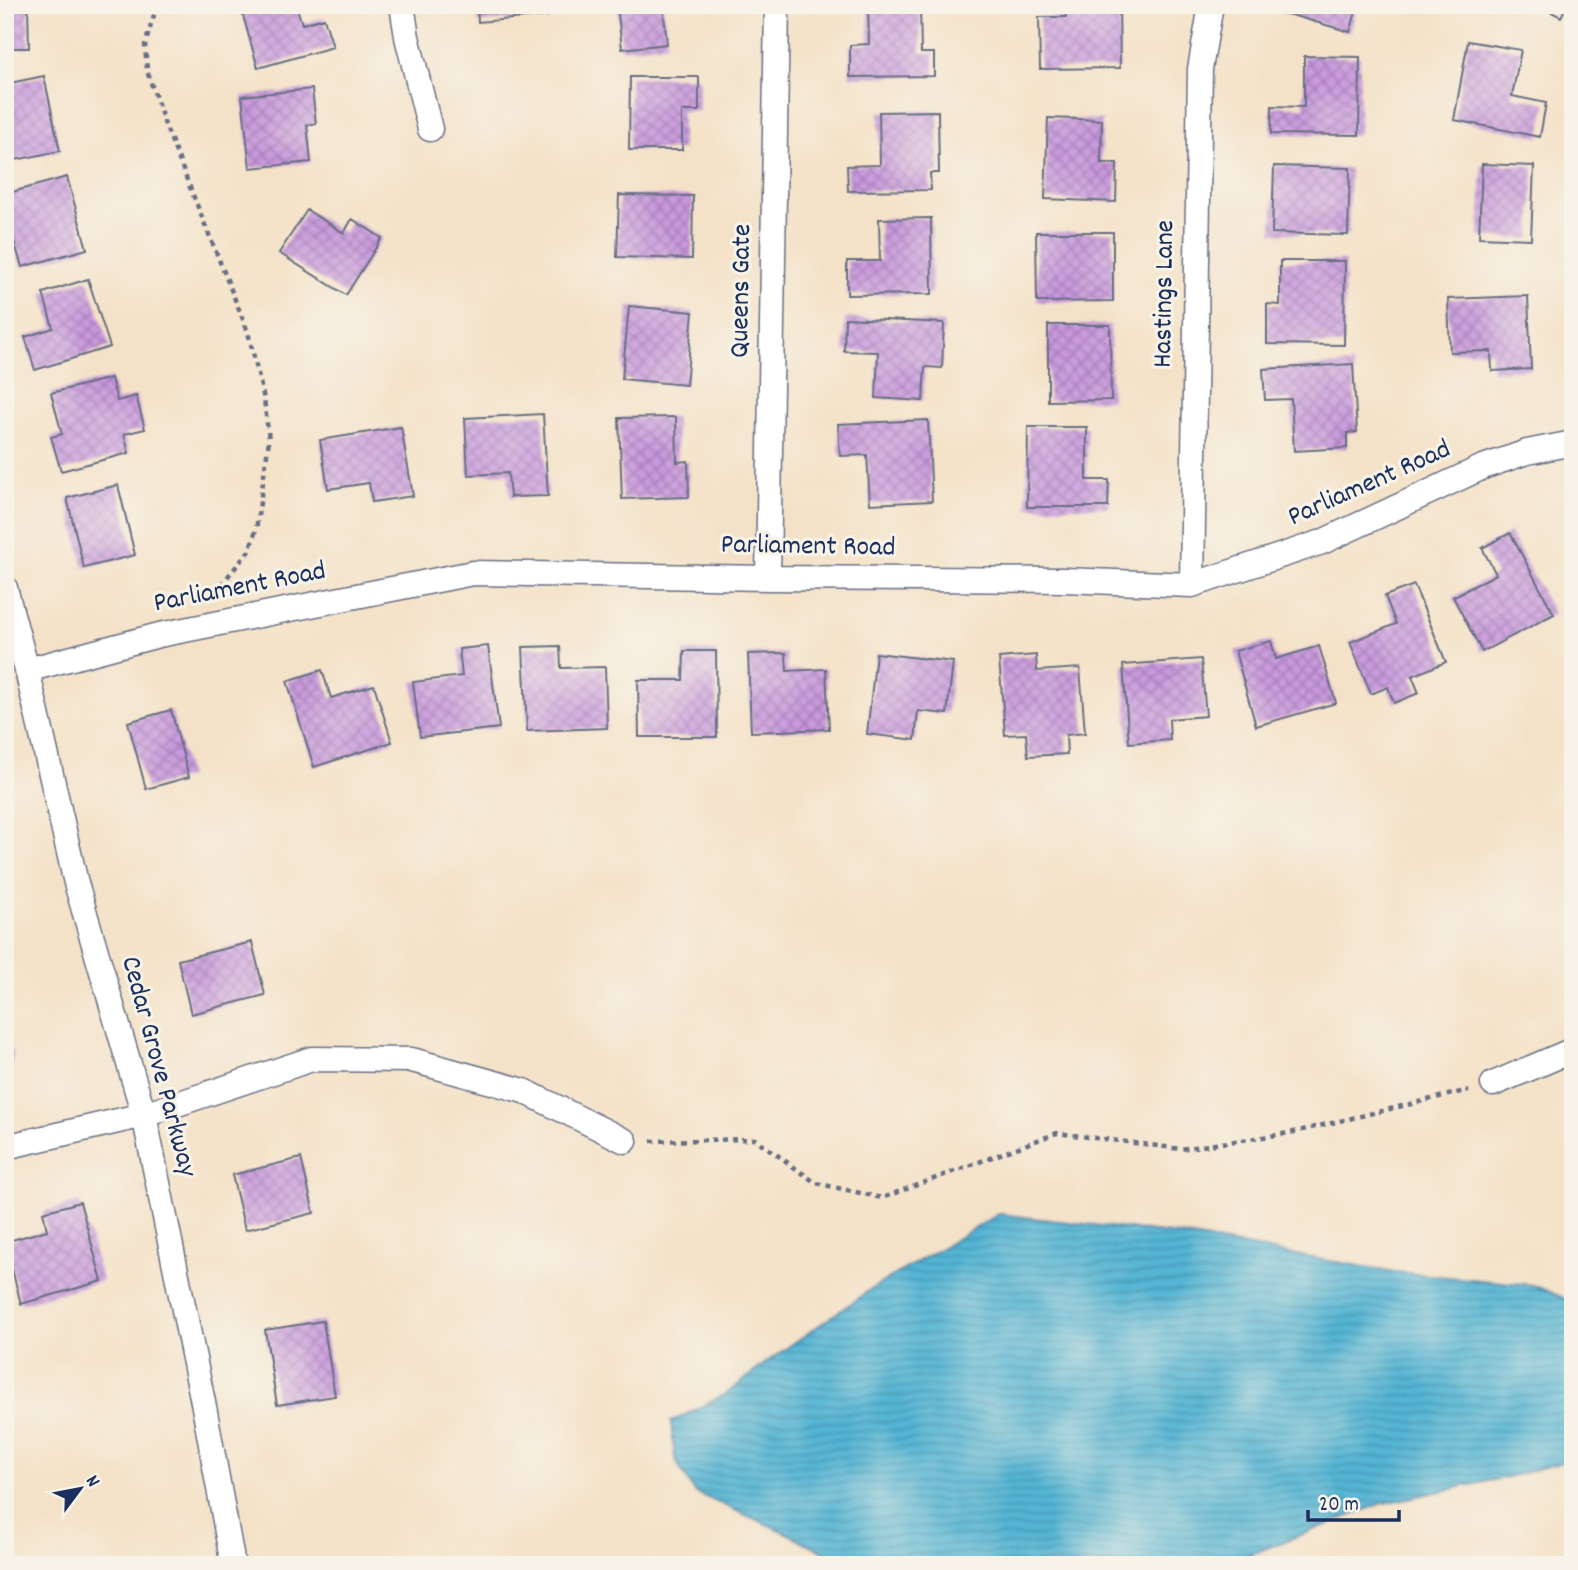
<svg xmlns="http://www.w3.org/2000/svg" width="1578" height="1570" font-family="Dekko,sans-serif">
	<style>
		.water { fill: url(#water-rules); stroke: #387299; stroke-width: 2 }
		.building { fill: url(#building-cross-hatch) }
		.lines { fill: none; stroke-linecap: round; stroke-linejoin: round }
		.minor-casing { stroke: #676e83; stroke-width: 27 }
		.path { stroke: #676e83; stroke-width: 4.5; stroke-dasharray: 5 5; stroke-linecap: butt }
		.minor { stroke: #fff; stroke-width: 24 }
		.labels { text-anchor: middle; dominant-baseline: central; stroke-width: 6; stroke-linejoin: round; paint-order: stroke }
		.street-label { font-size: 28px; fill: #1b2f5e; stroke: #f7f3e8 }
	</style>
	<defs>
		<pattern id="water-rules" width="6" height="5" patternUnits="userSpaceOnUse" patternTransform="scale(1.75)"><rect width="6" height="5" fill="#55b5d4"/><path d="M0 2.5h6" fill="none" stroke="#4694af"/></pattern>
		<pattern id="building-cross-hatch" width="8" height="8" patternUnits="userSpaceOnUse" patternTransform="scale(1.75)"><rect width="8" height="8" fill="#c999dd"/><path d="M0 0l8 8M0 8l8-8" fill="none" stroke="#a27db6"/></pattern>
	</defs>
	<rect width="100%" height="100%" fill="#f7f3e8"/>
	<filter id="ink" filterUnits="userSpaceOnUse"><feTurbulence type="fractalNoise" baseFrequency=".0143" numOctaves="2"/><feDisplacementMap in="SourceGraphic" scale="14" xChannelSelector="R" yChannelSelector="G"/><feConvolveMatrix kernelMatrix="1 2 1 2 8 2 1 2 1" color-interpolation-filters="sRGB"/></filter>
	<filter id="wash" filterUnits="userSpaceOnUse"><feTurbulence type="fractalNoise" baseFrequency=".00686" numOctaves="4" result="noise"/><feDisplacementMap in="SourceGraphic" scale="28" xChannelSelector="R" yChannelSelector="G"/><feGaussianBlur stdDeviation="1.57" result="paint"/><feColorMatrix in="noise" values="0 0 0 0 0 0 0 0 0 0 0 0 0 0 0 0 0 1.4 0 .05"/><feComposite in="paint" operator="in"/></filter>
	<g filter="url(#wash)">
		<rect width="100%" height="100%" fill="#f4e2c8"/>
		<path class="water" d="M999,1214l181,21 215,37 138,13 40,17v157l-61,17 -132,28 -157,61h-374l-58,-30 -97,-43 -19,-33 -4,-37 55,-28 45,-35 100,-70z"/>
		<g id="blocks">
			<path class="building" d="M5,5h23l1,43h-24z
				M240,5h56l6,19 22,-6 9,29 -75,21z
				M477,5h70l1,11 -70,6z
				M617,5h46l4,39 -45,5z
				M868,5h52l1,48h13v23l-84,1v-32l19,-1z
				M1065,5h54l1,63 -80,1 -1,-52h27z
				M1283,5h75l-8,27 -69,-20z
				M1538,5h29l-6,12z
				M1468,41l53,9 -9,46 34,7 -6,34 -86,-17z
				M1304,56l56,1 -1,78 -88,-1 1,-28 32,1z
				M44,76l16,75 -55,11v-78z
				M630,77h69v34h-17v39h-53z
				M312,89l4,35 -9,1 4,37 -61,6 -8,-72z
				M938,111l1,62h-9l1,17 -83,1 -1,-25 33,-1 -1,-53z
				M1048,118l54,2 -1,43h16l-1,39 -71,-3z
				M1482,164l52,2 -3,73 -52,-2z
				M1274,166l76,2 -2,67 -76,-2z
				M67,177l20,72 -65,18 -12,-39 -5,1v-35z
				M619,195l74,1 -1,63 -75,-2z
				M307,210l37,23 8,-14 30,19 -36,57 -67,-42z
				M931,218l1,76 -85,1v-34h33l-1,-42z
				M1036,232h77v69l-76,1z
				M1280,261h65l-1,84 -77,-1v-40l13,1z
				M88,279l22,68 -75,23 -10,-33 28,-9 -10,-35z
				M1528,296l3,73 -39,2 -1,-20 -41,1 -2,-53z
				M629,306l64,6 -7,73 -64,-6z
				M845,318l99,5 -2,45 -17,-1 -2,34 -47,-3 2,-46 -34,-1z
				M1048,325h62l1,75 -63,1z
				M1353,364l4,68 -10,1v15l-53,3 -3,-52 -26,1 -2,-31z
				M111,378l6,23 19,-5 9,33 -21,5 5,19 -68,18 -10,-34 11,-3 -11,-41z
				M543,414l5,82 -38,1 -2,-24 -40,2 -3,-57z
				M676,417l1,45 11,-1 1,36 -67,2 -3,-81z
				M928,420l4,81 -62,3 -3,-49 -27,1 -2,-32z
				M401,427l12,69 -41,6 -3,-19 -41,6 -8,-49z
				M1028,427h59v53h22l-1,27h-81z
				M118,485l17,70 -51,13 -17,-70z
				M1510,533l44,81 -72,38 -29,-55 43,-23 -14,-26z
				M1414,585l32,77 -34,14 7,17 -25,10 -6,-16 -17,7 -21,-52 46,-18 -11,-28z
				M1271,641l5,18 43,-13 17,57 -80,23 -21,-75z
				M488,646l11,82 -79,9 -7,-55 49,-6 -3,-27z
				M560,646l1,22 44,-1 2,61 -80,3 -4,-84z
				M684,651h32l1,86h-78l-1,-57h45z
				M786,653l1,18 39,-2 3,60 -78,3 -3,-78z
				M876,653l77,9 -6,52 -29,-3 -3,29 -48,-6z
				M1036,655l1,16 43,-3 5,65 -19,2 1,19 -39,2 -2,-22 -21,1 -6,-77z
				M1201,659l5,57 -37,3 1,21 -41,3 -6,-78z
				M322,670l9,28 43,-13 18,57 -78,25 -27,-86z
				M171,710l18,67 -43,12 -18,-67z
				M252,942l13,53 -74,19 -13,-54z
				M5,1028l9,30 -9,3z
				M301,1158l13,55 -69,17 -13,-55z
				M80,1202l22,79 -81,23 -16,-62 42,-12 -4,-18z
				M323,1321l12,75 -58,9 -12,-75z"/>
		</g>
	</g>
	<g filter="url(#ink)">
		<use href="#blocks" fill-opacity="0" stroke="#676e83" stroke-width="2"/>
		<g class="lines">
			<defs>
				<path id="minor" d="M402,5l5,32 23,92
					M768,578l9,-573
					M1192,585l8,-516 11,-64
					M5,588l22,82 49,213 68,232 61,297 28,153
					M27,670l132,-35 314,-62 295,5 296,2 128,5 130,-43 161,-75 44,-15 46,-9
					M1493,1084l80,-34
					M5,1147l139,-32 168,-56 100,1 112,31 101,50"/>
			</defs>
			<use href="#minor" class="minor-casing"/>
			<path class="path" d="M157,5l-12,40 2,26 18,54 83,207 16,67 5,41 -13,90 -7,21 -29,35 -3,11
				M651,1141l104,-2 61,44 66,15 175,-65 124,16 109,-16 179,-43"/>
			<use href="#minor" class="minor"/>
		</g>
	</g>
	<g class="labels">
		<g class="street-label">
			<text transform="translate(743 291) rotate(-89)">Queens Gate</text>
			<text transform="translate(1166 294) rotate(-89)">Hastings Lane</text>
			<text transform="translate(1370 485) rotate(-24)">Parliament Road</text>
			<text transform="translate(808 548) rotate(1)">Parliament Road</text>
			<text transform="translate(240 589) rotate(-11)">Parliament Road</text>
			<text transform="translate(157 1067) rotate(75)">Cedar Grove Parkway</text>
		</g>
	</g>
	<rect width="1578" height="1570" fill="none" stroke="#f7f3e8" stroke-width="28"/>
	<g transform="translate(80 1489) rotate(58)" stroke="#f7f3e8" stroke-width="5" paint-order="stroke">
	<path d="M0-5L12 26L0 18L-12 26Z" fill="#1b2f5e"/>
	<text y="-10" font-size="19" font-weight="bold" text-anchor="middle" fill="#1b2f5e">N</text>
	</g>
	<path d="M1308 1510v10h91v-10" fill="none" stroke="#1b2f5e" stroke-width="3.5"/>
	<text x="1319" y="1510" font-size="21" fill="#1b2f5e" stroke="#f7f3e8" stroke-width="5" paint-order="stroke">20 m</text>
</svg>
